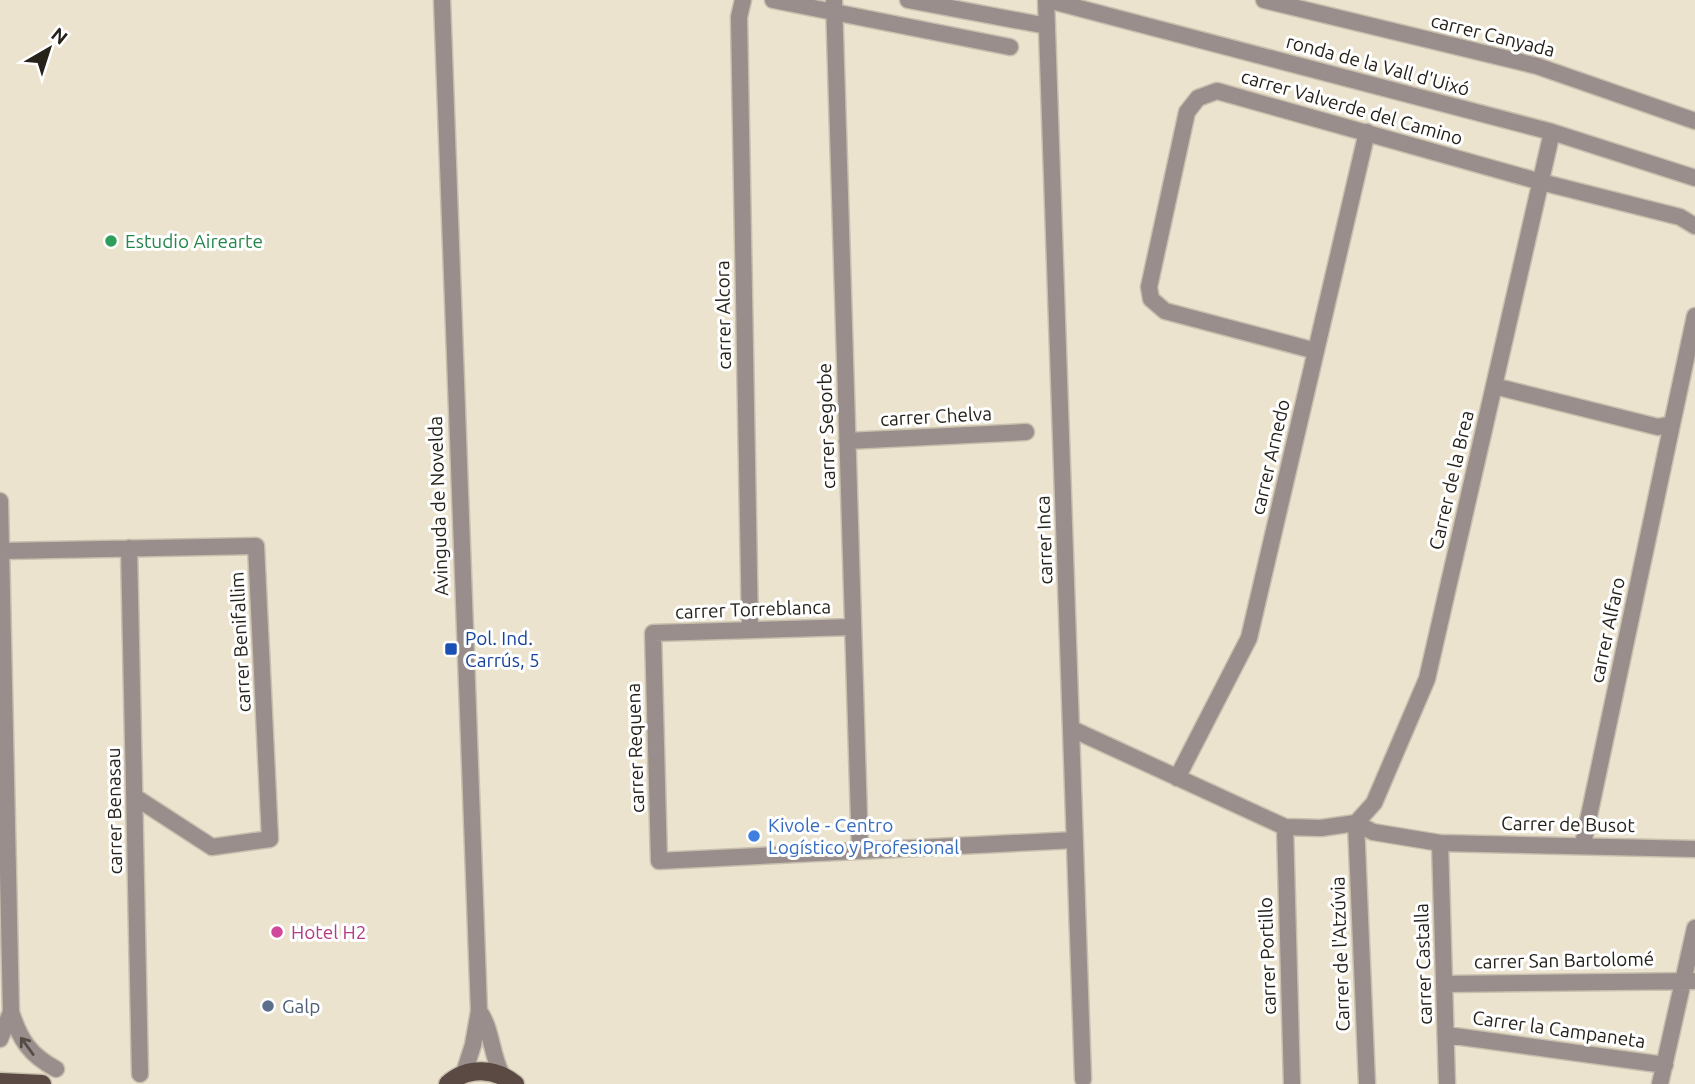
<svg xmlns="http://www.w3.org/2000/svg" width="1695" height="1084" font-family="Ubuntu,sans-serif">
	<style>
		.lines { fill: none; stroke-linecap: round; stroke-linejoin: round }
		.street-casing { stroke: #c8c0ae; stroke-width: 19 }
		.primary-casing { stroke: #c8c0ae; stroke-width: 21 }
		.street { stroke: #998e8b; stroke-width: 16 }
		.primary { stroke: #5b4943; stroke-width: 18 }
		.oneway { stroke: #544d47 }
		.leisure-dot { fill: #2e9e5b; stroke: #fff; stroke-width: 2.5 }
		.transit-dot { fill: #1a4fb4; stroke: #fff; stroke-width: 2.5 }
		.shop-dot { fill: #3f7fe0; stroke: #fff; stroke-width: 2.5 }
		.hotel-dot { fill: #d1479c; stroke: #fff; stroke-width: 2.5 }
		.service-dot { fill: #5c6f8a; stroke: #fff; stroke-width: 2.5 }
		.labels { text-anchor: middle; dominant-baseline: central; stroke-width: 6; stroke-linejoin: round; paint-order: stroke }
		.street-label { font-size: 19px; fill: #26221a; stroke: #fff }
		.leisure-label { font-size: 19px; fill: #27864d; stroke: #fff; text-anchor: start }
		.transit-label { font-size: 19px; fill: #164399; stroke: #fff; text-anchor: start }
		.shop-label { font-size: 19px; fill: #366cbe; stroke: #fff; text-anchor: start }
		.hotel-label { font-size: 19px; fill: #b23c85; stroke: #fff; text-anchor: start }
		.service-label { font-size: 19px; fill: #4e5e75; stroke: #fff; text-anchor: start }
	</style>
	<rect width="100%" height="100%" fill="#ece3ce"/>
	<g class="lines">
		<defs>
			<path id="street" d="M442,0l37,1011 -6,34 -9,28
				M743,0l-4,17 11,613
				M773,0l237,47
				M834,0l26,851
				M908,0l139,26
				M1046,0l37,1079
				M1048,0l504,132 143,46
				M1264,0l273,66 158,55
				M1316,351l-151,-40 -14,-12 -2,-12 38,-175 11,-14 19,-7 324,91 139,35 15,9
				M1494,386l164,41 14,-3 23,-108
				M847,441l179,-9
				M0,501l11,511c9,28 19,43 45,57
				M129,548l11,526
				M3,551l253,-5 14,293 -58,8 -77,-50
				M853,627l-200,6 6,228 416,-21
				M1072,729l213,98 36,1 35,-5 18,-20 53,-124 125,-547
				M1177,778l72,-140 118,-506
				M1356,823l17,9 67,11 255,6
				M1356,823l11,261
				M1285,827l7,257
				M1440,843l7,241
				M1583,844l89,-420
				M1444,984l251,-3
				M479,1011c13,18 12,44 23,64
				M1447,1035l218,30
				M0,1039l11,-27
				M1660,1084l35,-156"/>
			<path id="primary" d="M0,1082l42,2
				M448,1084c20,-18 47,-16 67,0"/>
		</defs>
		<use href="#street" class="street-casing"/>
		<use href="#primary" class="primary-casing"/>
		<use href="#street" class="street"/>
		<use href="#primary" class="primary"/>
	</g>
	<defs><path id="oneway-shaft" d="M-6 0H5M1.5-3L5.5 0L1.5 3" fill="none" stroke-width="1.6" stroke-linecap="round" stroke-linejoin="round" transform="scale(1.75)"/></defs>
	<use class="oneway" href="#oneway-shaft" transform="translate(27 1046) rotate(-126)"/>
	<circle class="leisure-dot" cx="111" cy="241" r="7"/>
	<rect class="transit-dot" x="444" y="642" width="14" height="14" rx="3.5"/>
	<circle class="shop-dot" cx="754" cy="836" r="7"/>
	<circle class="hotel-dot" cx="277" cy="932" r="7"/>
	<circle class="service-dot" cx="268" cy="1006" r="7"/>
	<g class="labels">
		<g class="street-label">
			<text transform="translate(1493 35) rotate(14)">carrer Canyada</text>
			<text transform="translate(1378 65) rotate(15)">ronda de la Vall d'Uixó</text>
			<text transform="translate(1352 107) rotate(16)">carrer Valverde del Camino</text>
			<text transform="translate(723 315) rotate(-91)">carrer Alcora</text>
			<text transform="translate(936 416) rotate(-3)">carrer Chelva</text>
			<text transform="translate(826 426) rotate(-92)">carrer Segorbe</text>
			<text transform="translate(1270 457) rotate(-77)">carrer Arnedo</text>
			<text transform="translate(1451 480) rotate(-77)">Carrer de la Brea</text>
			<text transform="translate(438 506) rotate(-92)">Avinguda de Novelda</text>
			<text transform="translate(1044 540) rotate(-92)">carrer Inca</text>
			<text transform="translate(753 609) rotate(-2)">carrer Torreblanca</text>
			<text transform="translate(1607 630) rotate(-78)">carrer Alfaro</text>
			<text transform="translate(240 642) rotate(-93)">carrer Benifallim</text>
			<text transform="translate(635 748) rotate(-92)">carrer Requena</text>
			<text transform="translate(114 811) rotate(-91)">carrer Benasau</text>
			<text transform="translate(1568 824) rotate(1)">Carrer de Busot</text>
			<text transform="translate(1340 954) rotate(-92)">Carrer de l'Atzúvia</text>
			<text transform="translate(1267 956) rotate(-92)">carrer Portillo</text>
			<text transform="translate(1564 960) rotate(-1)">carrer San Bartolomé</text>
			<text transform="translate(1423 964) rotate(-92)">carrer Castalla</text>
			<text transform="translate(1559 1029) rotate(8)">Carrer la Campaneta</text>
		</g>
		<g class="leisure-label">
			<text x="125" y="241">Estudio Airearte</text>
		</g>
		<g class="transit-label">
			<text x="465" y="638">Pol. Ind.<tspan x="465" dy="22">Carrús, 5</tspan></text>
		</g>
		<g class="shop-label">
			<text x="768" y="825">Kivole - Centro<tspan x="768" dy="22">Logístico y Profesional</tspan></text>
		</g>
		<g class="hotel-label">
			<text x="291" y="932">Hotel H2</text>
		</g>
		<g class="service-label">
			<text x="282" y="1006">Galp</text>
		</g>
	</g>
	<g transform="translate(49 49) rotate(39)" stroke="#ffffff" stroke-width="5" paint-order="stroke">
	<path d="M0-5L12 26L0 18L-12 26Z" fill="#26221a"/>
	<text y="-10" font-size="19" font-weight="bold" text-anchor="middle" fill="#26221a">N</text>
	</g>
</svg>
